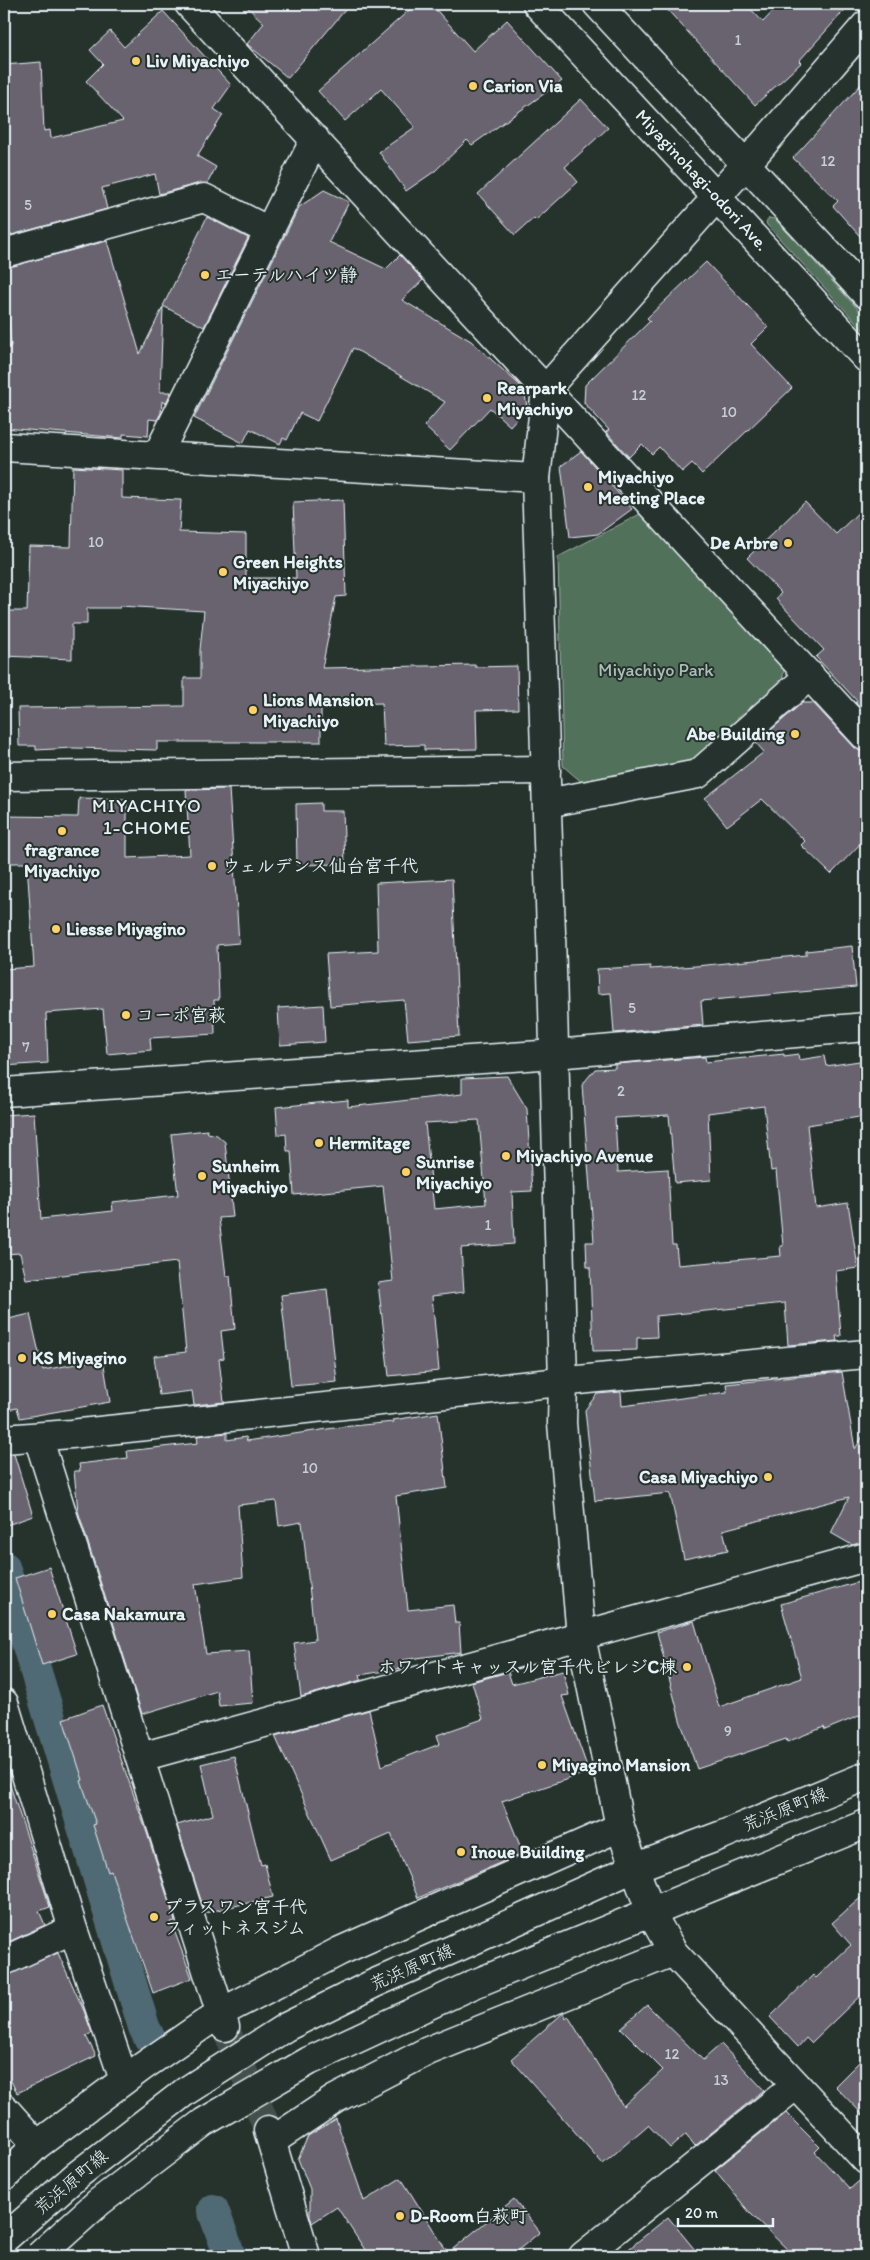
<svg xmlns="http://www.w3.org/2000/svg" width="870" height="2260" font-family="Itim,'Klee One',sans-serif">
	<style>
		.green { fill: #51715a; stroke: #9cb1a9 }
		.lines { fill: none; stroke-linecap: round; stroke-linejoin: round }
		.canal { stroke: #4f6b74; stroke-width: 32 }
		.building { fill: #69646f; stroke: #e8f1f8; fill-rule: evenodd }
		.minor-tunnel { stroke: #43504b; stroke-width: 28; stroke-dasharray: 28 14; stroke-linecap: butt }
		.minor-casing { stroke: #e8f1f8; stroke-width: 31 }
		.tertiary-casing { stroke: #e8f1f8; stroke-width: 31 }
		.secondary-casing { stroke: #e8f1f8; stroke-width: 31 }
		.minor { stroke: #26332d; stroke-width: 28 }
		.tertiary { stroke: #26332d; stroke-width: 28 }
		.secondary { stroke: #26332d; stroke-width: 28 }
		.secondary-bridge-casing { stroke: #e8f1f8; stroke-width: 31; stroke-linecap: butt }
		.secondary-bridge { stroke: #26332d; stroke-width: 28 }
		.poi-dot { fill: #ffd166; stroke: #26332d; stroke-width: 2 }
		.labels { text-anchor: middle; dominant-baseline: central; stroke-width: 4; stroke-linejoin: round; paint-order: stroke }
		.number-label { font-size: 15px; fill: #c8ced6 }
		.poi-label { font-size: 18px; font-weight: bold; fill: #e8f1f8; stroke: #26332d; text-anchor: start }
		.street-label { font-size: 18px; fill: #e8f1f8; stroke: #26332d }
		.park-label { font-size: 18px; fill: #acbeb9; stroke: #26332d }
		.neighbourhood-label { font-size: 19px; letter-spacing: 1px; fill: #e8f1f8; stroke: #26332d }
	</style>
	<rect width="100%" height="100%" fill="#26332d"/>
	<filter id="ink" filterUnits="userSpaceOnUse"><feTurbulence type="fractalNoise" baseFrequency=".02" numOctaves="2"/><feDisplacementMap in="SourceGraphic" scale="10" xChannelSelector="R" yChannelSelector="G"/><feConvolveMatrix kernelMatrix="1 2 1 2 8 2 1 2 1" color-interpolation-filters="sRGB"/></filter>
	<g filter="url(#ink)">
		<path class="green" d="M769,218l6,1 91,99v15l-99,-108 -1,-3z
			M642,513l142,157 -3,18 -93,79 -104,17 -21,-18 -5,-209z"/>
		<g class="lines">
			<path class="canal" d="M4,1567l140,460 5,10
				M213,2210l17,46"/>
		</g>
		<path class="building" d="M244,4h106l-62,74 -41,-34 17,-21z
			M416,4h15l42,47 34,-31 55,61 -90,64 -5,-5 -32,31 -29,20 -27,-39 36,-25 -34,-38 -36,32 -27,-30z
			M662,4h84l17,18 17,-18h70l-51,57 2,2 -46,42z
			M163,11l68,74 -17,24 9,6 -26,41 19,11 -9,17 -7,-1 -41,11 -4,-20 -53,14 5,21 -103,28v-172l37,-3 3,69 6,-1 1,8 72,-17 -37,-40 17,-17 -13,-14 20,-19 14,16z
			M866,79v164l-33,-37 5,-5 -45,-43z
			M581,99l27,29 -43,39 13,15 -42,38 -2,-2 -19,17 -37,-41z
			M324,190l25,12 -20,40 57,27 14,-14 23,25 -21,20 69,41 53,48 3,18 -17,19 -20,-18 -40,42 -26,-24 21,-24 -92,-54 -36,73 -17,-8 -13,27 -4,-2 -3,6 -30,-15 -7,14 -49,-25 105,-211z
			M207,217l41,21 -44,89 -41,-21z
			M107,241l33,113 23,-47 -3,85h11l-5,11 -4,-2 -1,12 -4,7 -8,-1 -1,17 -25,-2v4l-119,-10v-82h7l-6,-78z
			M706,262l62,65 -17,17 41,44 -90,86 -10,-11 -10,9 -23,-25 -7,7 -10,-10 -13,13 -23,-25 3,-2 -25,-27 1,-18 65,-64 -3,-3z
			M581,451l51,58 -34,25 -28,3 -9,-71z
			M73,467l49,3v28l59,2 -2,32 67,2v44h50l-3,-76 50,-2 3,96 -10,1 -14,71 153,-3v2l42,-1 1,43 -42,1 1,39 -53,1v-5l-40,1 -2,-43 -61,2v37h-164v8l-84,-2 -37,2v-4h-17l-1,-38 166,-2v-28h16v-28l4,-39 -84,-5v2h-33v16h-15v35l-68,-3v-32h5v-13h18l2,-65 42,1z
			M805,502l31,32 30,-29v209l-11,-12h3l-42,-45 8,-7 -48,-51 5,-6 -34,-35z
			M802,703h11l42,45 11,4v86l-35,36 -30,-29 4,-4 -43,-42 -35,27 -22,-28 59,-46 -8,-9z
			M229,789l10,154 -22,2 2,55h-5l1,34 -65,4 1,12 -44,4 -4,-45 -57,4 2,50 -44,3v-97l30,-2 -7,-104h-21v-5h-2v-42l74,1 1,-19 48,1v59l63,-3 -4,-65z
			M321,803v8h22l2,53 -48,1 -1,-61z
			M452,879l7,157 -51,4 -4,-40 -74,6 -4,-52 52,-3 -2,-68z
			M852,946l4,41 -155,14 2,24 -89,8 -3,-40 -13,1 -1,-25 53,-3v3l46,-3 110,-11v-4z
			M323,1005l2,37 -45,3 -2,-37z
			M784,1054v2l14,-2 1,6 25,-4 2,10 40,-6v56l-59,9 9,83 32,-5 10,65 -22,3 5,65h-5l1,5 -49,4 -3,-42 -129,13 1,21 -20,1v12l-44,1 -3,-84h-3l-1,-25h8l-12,-157 13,-16 20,-1v-4l90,-7 1,5zM764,1106l7,65 5,-1 7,76h-3l1,10 -103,9 -2,-20h-4l-4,-76 -50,3 -3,-54 54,-3 6,68 36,-3 -3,-67z
			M507,1076l20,33 5,82 -20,1 2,52 -53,4 3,44 -32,4 7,75 -50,5 -11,-93 15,-2 -10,-95 -89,9 -3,-44h-4l-1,-17 -8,1 -2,-28 72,-7v7l114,-13v-16zM479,1120l7,84 -52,5 -9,-86z
			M34,1113l7,106 72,-8 -1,-9 66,-7 -7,-61 36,-4 1,3 9,2 8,7 8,75 -14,1 7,58h4l5,53 -14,2 3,27 -5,1 5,43 -30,3 -2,-14 -33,4 -5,-39 32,-4 -9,-90 -151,17 -6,-26 -16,1v-139z
			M327,1289l10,93 -46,4 -10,-91z
			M30,1314l13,56 60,-11 7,43 -90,16 -3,-10 -9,2 -4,-17v-73z
			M842,1372l13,77 11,-18v111l-14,3 -21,-12 18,-36 -126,33 5,20 -44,9 -14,-66 -75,8 -10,-91 12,-16 24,-2 1,14 105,-14 -1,-8z
			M438,1413l9,75 -51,8 12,114 45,-5 2,18h4l2,29 -59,8 1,8 -43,7 1,5 -60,17 -7,-54 21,-3 -13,-118 -23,4 -3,-25 -38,4 5,72 -48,7 11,70 43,-3 4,52 -34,3 -2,-15 -75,23 -64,-203 -4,-40h6l-1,-7 49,-6 -1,-7 71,-8 -1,-7 30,-3v7l19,-3 1,4 94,-14 53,-5 -1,-2z
			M4,1454h10l19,62 -29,10z
			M49,1567l28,87 -35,11 -27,-87z
			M866,1580v133l-41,17 -1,-3 -37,15 -1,-3 -89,30 -17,-49 -23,-88 37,-11 25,86 83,-29 -21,-74z
			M563,1671l6,24 -7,1 27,76 -87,29 21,52 -105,45 -27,-64 -60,26 -56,-124 94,-26 13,56 58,-22 -3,-9 46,-16 -11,-37 36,-10 4,12z
			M102,1705l45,128 28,88 -4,1 21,56 -39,15 -42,-122 -3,1 -15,-47 3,-1 -15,-43 2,-1 -20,-61z
			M234,1756l27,109 4,-1 8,33 -68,16 -28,-88 36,-10 -12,-51z
			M9,1782l41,125 -11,4 6,14 -41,19v-161z
			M866,1893v97l-55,53 -5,-5 -8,9 -28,-30 43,-42 3,3 35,-33 -19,-22z
			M58,1953l26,58 8,22 -6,3 10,20 -79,37 -6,-12 -7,3v-108z
			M647,2005l56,55 18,-16 43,46 -69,56 -9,-12 -16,14 -22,-23 -45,39 -92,-105 52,-46 3,6 2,-3 55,90 40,-36 -42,-42z
			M866,2055v63l-31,-32z
			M786,2113l34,34 -5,5 35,37 16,-14v71l-11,10h-61l-44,-43 -35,-43z
			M336,2119l28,82 37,-23 47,75 66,-54 26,33 -29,24h-142l-32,-49 -25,16 -2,-7v-27l-12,-30 10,-23z
			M668,2217l32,39h-80z"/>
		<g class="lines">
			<path class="minor-tunnel" d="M225,2027l43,103"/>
			<defs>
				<path id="minor" d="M189,4l677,733
					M746,164l120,-139
					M4,253l200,-55 65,33
					M4,447l532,31
					M157,456l158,-317
					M4,776l542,-6
					M547,803l151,-29 112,-99
					M4,1092l551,-38 311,-27
					M38,1437l187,590
					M4,1439l67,-5 527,-56 268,-24
					M4,1703l69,226 51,151
					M141,1757l725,-200
					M4,1961l69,-32
					M4,2108l33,37
					M268,2130l38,126
					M272,2141l63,-42 93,-48 245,-99
					M4,2177l33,-32 105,-78 78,-54 120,-62 280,-124
					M583,2256l213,-171"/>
				<path id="tertiary" d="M537,4l329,354
					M597,4l269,290
					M746,164l-200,225 -10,89 15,455 12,449 -1,41 19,213 39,191 31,86 22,39 193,208"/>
				<path id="secondary" d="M458,1947l176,-79 88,-33 144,-59
					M474,1984l392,-160"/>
			</defs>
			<use href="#minor" class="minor-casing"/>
			<use href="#tertiary" class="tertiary-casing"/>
			<use href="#secondary" class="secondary-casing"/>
			<use href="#minor" class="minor"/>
			<use href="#tertiary" class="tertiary"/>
			<use href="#secondary" class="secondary"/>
			<defs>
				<path id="secondary-bridge" d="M4,2239l72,-63 110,-85 100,-64 89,-44 83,-36
					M39,2256l60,-54 105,-80 105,-61 165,-77"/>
			</defs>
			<use href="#secondary-bridge" class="secondary-bridge-casing"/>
			<use href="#secondary-bridge" class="secondary-bridge"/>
		</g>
	</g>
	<g class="poi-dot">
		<circle cx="136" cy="61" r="5"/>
		<circle cx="473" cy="86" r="5"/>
		<circle cx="205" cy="275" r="5"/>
		<circle cx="487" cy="398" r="5"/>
		<circle cx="588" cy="487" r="5"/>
		<circle cx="788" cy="543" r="5"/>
		<circle cx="223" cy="572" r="5"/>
		<circle cx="253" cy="710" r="5"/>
		<circle cx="795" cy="734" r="5"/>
		<circle cx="62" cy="831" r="5"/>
		<circle cx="212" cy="866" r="5"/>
		<circle cx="56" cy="929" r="5"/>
		<circle cx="126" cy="1015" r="5"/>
		<circle cx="319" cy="1143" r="5"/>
		<circle cx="506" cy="1156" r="5"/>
		<circle cx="406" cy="1172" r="5"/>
		<circle cx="202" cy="1176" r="5"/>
		<circle cx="22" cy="1358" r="5"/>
		<circle cx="768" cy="1477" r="5"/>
		<circle cx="52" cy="1614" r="5"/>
		<circle cx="687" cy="1667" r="5"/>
		<circle cx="542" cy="1765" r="5"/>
		<circle cx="461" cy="1852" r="5"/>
		<circle cx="154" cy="1917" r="5"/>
		<circle cx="400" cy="2216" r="5"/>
	</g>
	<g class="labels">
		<g class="number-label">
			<text x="738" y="40">1</text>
			<text x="828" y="161">12</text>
			<text x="28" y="205">5</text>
			<text x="639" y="395">12</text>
			<text x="729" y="412">10</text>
			<text x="96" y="542">10</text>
			<text x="632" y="1008">5</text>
			<text x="26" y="1047">7</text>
			<text x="621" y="1091">2</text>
			<text x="488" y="1225">1</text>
			<text x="310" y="1468">10</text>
			<text x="728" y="1731">9</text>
			<text x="672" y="2054">12</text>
			<text x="721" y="2080">13</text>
		</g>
		<g class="poi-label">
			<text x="146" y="61">Liv Miyachiyo</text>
			<text x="483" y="86">Carion Via</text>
			<text x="215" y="275">エーテルハイツ静</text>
			<text x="497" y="388">Rearpark<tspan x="497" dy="21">Miyachiyo</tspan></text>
			<text x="598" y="477">Miyachiyo<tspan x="598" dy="21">Meeting Place</tspan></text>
			<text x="778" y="543" text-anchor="end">De Arbre</text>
			<text x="233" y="562">Green Heights<tspan x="233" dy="21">Miyachiyo</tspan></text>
			<text x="263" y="700">Lions Mansion<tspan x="263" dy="21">Miyachiyo</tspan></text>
			<text x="785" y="734" text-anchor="end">Abe Building</text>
			<text x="62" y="850" text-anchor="middle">fragrance<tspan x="62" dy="21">Miyachiyo</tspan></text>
			<text x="222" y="866">ウェルデンス仙台宮千代</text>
			<text x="66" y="929">Liesse Miyagino</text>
			<text x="136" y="1015">コーポ宮萩</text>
			<text x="329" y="1143">Hermitage</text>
			<text x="516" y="1156">Miyachiyo Avenue</text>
			<text x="416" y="1162">Sunrise<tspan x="416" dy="21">Miyachiyo</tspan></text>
			<text x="212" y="1166">Sunheim<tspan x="212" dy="21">Miyachiyo</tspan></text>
			<text x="32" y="1358">KS Miyagino</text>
			<text x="758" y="1477" text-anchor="end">Casa Miyachiyo</text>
			<text x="62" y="1614">Casa Nakamura</text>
			<text x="677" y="1667" text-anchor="end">ホワイトキャッスル宮千代ビレジC棟</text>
			<text x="552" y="1765">Miyagino Mansion</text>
			<text x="471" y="1852">Inoue Building</text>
			<text x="164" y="1907">プラスワン宮千代<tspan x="164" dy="21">フィットネスジム</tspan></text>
			<text x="410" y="2216">D-Room白萩町</text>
		</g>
		<g class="street-label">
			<text transform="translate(702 180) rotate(47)">Miyaginohagi-odori Ave.</text>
			<text transform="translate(785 1809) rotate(-22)">荒浜原町線</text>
			<text transform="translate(412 1967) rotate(-24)">荒浜原町線</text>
			<text transform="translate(71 2182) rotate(-40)">荒浜原町線</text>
		</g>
		<g class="park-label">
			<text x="656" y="670">Miyachiyo Park</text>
		</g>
		<g class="neighbourhood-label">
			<text x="147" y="805">MIYACHIYO<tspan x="147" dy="22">1-CHOME</tspan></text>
		</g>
	</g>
	<rect width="870" height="2260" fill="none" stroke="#26332d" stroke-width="20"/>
	<rect x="10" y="10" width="850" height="2240" fill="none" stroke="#e8f1f8" stroke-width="2" filter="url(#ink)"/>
	<path d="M678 2218v8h95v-8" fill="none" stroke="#e8f1f8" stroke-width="2.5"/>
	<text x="685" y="2218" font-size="15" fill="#e8f1f8" stroke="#26332d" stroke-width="4" paint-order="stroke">20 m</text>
</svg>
